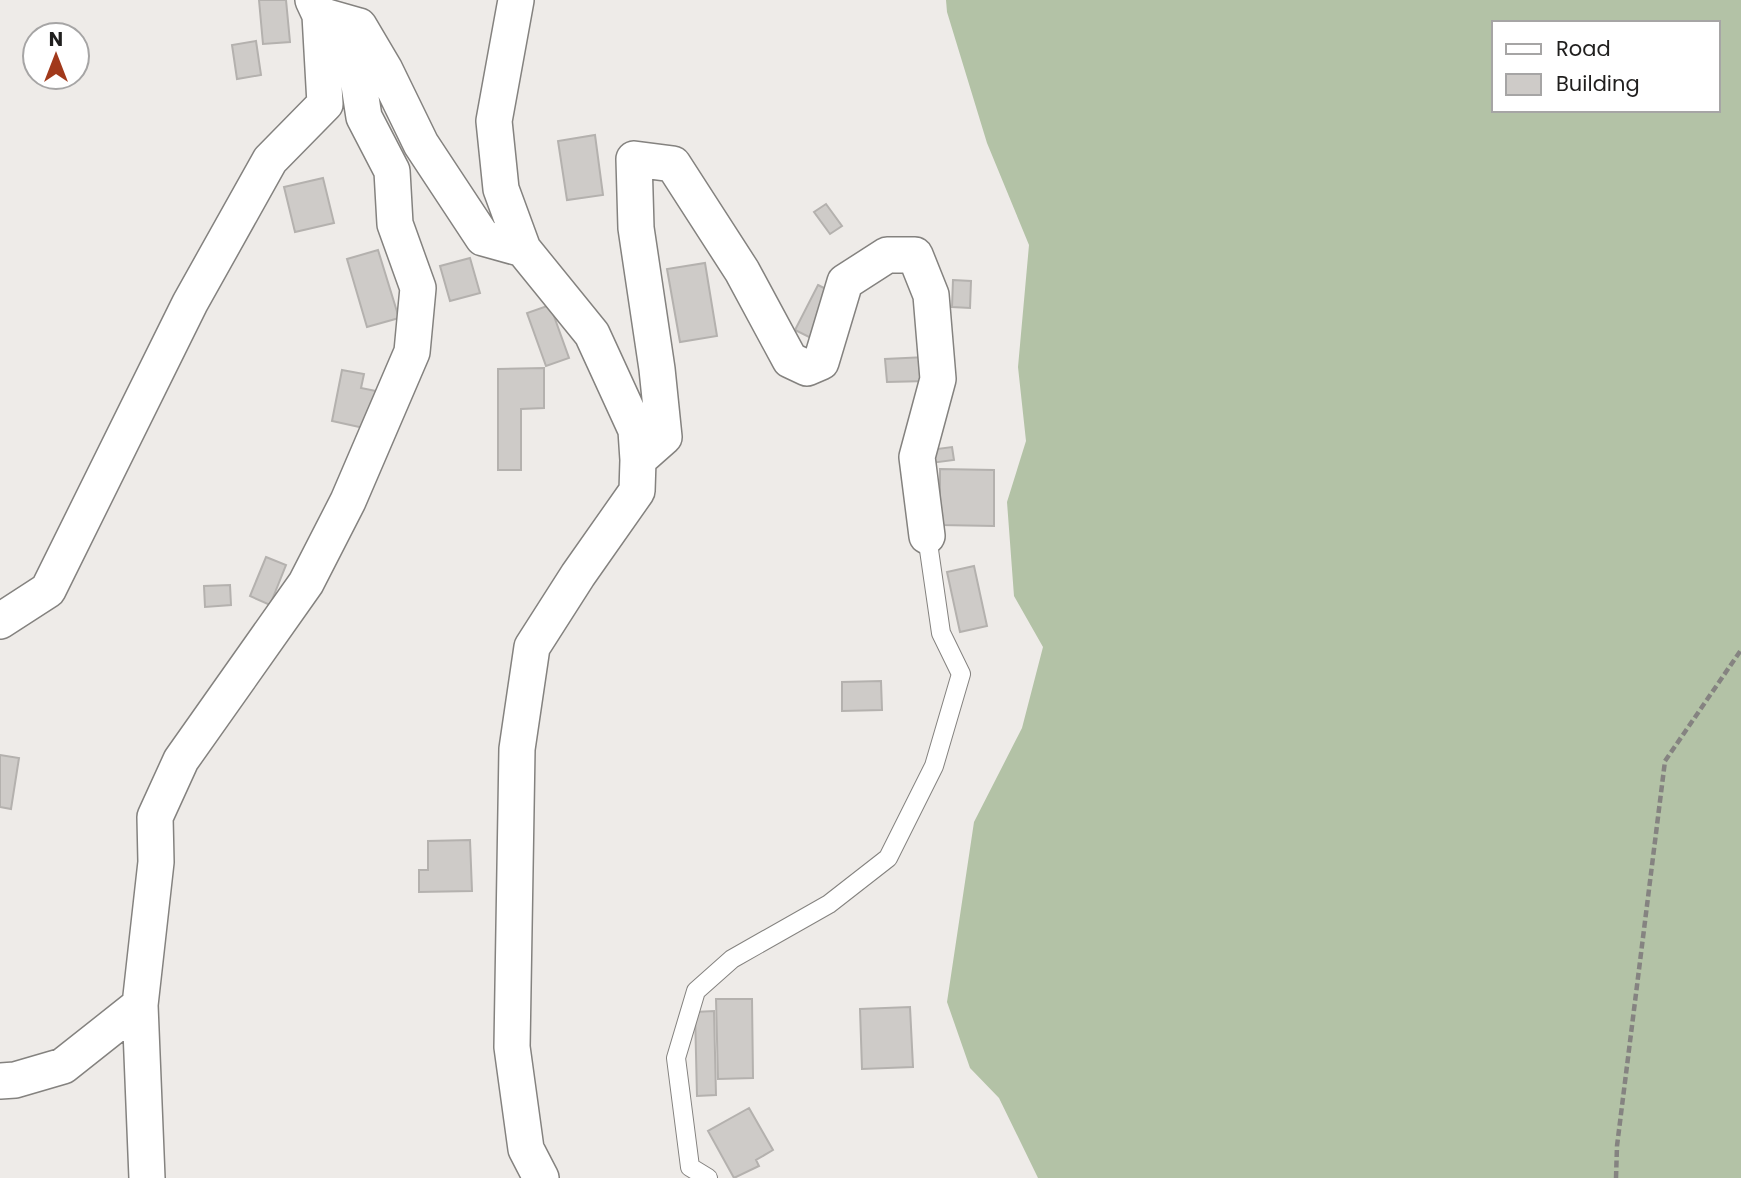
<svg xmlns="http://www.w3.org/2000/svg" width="1741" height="1178" font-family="Poppins,sans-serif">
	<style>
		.forest { fill: #b3c2a6; fill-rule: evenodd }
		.building { fill: #cecbc8; stroke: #b4b1ae; stroke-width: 2 }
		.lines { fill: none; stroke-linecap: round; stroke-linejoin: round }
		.service-casing { stroke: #84827f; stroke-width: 20 }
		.minor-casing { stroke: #84827f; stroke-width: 38 }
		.path { stroke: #858381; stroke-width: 4.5; stroke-dasharray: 7 3.5; stroke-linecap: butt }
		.service { stroke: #fff; stroke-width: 18 }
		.minor { stroke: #fff; stroke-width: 35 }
	</style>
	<rect width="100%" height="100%" fill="#eeebe8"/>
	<path class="forest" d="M946,0h795v1178h-703l-39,-80 -29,-30 -23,-66 27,-180 48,-94 21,-81 -29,-51 -7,-94 19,-61 -8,-74 11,-122 -42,-102 -40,-131zM1494,23h224v87h-224z"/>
	<path class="building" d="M259,0h27l4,42 -27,2z
		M256,41l5,34 -24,4 -5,-34z
		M595,135l8,60 -36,5 -9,-59z
		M323,178l11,45 -39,9 -11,-45z
		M826,204l16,22 -12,8 -16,-22z
		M378,250l21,68 -32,9 -20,-68z
		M470,258l10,35 -30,8 -10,-35z
		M705,263l12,73 -37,6 -13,-73z
		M953,280l18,1 -1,27 -18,-1z
		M818,285l20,10 -23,45 -20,-10z
		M550,305l19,53 -23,8 -19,-53z
		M926,357l1,24 -40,1 -2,-23z
		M544,368v40l-23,1v61h-23v-101z
		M342,370l22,4 -3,14 20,4 -8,38 -41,-9z
		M952,447l2,13 -23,3 -2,-13z
		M940,469l54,1v56l-54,-1z
		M266,557l20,8 -16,40 -20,-9z
		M974,566l13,60 -27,6 -13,-60z
		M230,585l1,20 -26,2 -1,-21z
		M881,681l1,29 -40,1v-29z
		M0,755l19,3 -8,51 -11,-2z
		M470,840l2,51 -53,1v-22h9v-29z
		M716,999h36l1,79 -35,1z
		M910,1007l3,60 -51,2 -2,-60z
		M714,1011l2,84 -19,1 -2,-84z
		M749,1108l24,42 -17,10 3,6 -25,12 -26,-47z"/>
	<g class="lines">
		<defs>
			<path id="service" d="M708,1178l-18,-11 -14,-109 20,-67 36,-32 97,-55 59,-46 46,-92 27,-92 -20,-41 -14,-97"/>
			<path id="minor" d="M313,0l7,15 39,11 26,44 36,74 62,94 40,11 69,85 44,96 2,30 -1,31 -59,84 -46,72 -15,102 -5,298 14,102 15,29
				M516,0l-22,121 7,68 22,60
				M638,460l26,-23 -7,-68 -21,-141 -2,-69 39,5 69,107 48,89 17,8 14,-6 24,-80 42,-27h28l16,40 7,84 -21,78 10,79
				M0,621l48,-31 142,-287 80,-143 55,-56 -5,-89
				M0,1081l15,-1 48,-14 77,-61
				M147,1178l-7,-173 16,-143 -1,-45 26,-57 125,-177 42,-82 64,-149 6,-64 -23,-64 -3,-53 -28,-54 -10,-64 5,-27"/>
		</defs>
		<use href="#service" class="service-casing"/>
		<use href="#minor" class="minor-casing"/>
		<path class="path" d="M1616,1178l1,-32 48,-385 76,-111"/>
		<use href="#service" class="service"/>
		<use href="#minor" class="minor"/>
	</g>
	<rect x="1492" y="21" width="228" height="91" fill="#ffffff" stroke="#a6a5a5" stroke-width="2"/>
	<rect x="1506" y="44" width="35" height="10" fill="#ffffff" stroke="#a6a5a5" stroke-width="2"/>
	<text x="1556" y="56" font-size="21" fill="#201f1e">Road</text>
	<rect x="1506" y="74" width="35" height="21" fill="#cecbc8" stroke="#a6a5a5" stroke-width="2"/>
	<text x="1556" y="91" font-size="21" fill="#201f1e">Building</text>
	<g transform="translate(56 56)"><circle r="33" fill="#ffffff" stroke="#a6a5a5" stroke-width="2"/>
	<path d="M0-5L12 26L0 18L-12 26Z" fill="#a1391b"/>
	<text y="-10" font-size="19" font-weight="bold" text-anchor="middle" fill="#201f1e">N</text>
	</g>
</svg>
